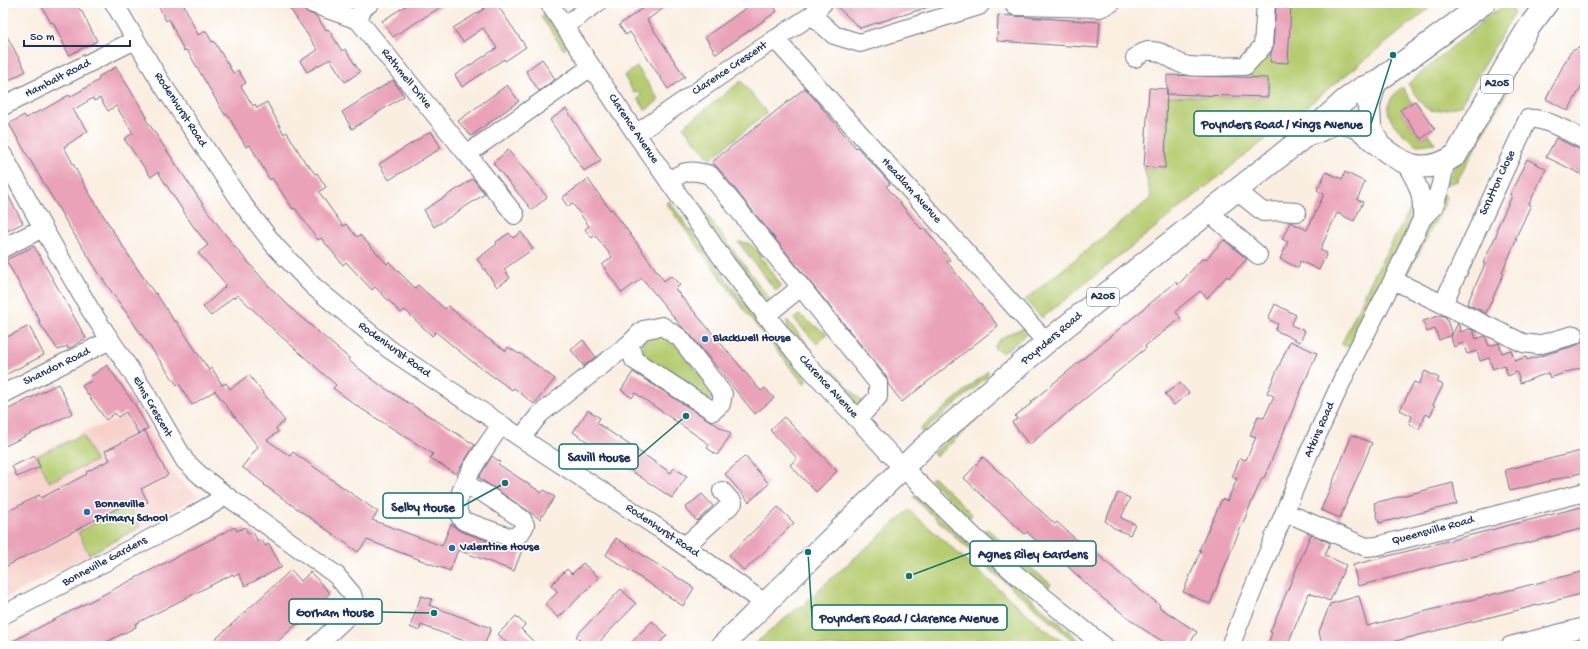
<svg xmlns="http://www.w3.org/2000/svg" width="1588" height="649" font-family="'Gochi Hand',sans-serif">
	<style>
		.built { fill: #f7d0ca }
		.green { fill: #b6cc70; stroke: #687e67 }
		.building { fill: #eaa2b8 }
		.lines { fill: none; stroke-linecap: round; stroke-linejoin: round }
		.minor-casing { stroke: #69728c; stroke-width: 20 }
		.highway-casing { stroke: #69728c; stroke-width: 24 }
		.minor { stroke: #fff; stroke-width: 18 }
		.highway { stroke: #fff; stroke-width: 22 }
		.poi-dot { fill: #1f6fb2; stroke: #fff; stroke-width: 1.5 }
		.labels { text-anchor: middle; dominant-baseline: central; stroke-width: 3.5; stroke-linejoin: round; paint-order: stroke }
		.shield { fill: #fff; stroke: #5f6d8e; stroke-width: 1 }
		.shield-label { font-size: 11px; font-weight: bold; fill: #1b2f5e }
		.street-label { font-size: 12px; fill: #1b2f5e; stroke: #fff }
		.poi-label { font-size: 12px; font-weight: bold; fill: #1b2f5e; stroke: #fff; text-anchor: start }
		.leader { fill: none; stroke: #0f766e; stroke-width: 1.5 }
		.callout-dot { fill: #0f766e; stroke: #fff; stroke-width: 1.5 }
		.callout { fill: #fff; stroke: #0f766e; stroke-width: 1.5 }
		.callout-label { font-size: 13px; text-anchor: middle; font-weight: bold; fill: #1b2f5e }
	</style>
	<rect width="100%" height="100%" fill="#fff"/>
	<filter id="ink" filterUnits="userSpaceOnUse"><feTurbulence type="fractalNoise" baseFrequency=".025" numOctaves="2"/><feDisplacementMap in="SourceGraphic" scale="8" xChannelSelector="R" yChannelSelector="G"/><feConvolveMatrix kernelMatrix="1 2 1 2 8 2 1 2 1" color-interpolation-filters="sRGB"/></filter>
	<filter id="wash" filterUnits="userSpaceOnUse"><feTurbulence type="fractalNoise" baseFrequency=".012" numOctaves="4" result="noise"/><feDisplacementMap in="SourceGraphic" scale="16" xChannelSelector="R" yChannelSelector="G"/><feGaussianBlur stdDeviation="0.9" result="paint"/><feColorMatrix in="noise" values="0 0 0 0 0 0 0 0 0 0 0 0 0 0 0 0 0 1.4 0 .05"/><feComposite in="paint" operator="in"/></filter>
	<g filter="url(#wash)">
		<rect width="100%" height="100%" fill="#faeee0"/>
		<path class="built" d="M140,408l15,31 7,17 8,14 14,15 15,11 -58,33 -138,70v-129l84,-40 17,-5z"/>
		<path class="green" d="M1273,3h163l-394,315 -17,-18 126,-102 -7,-31 21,1 2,-72 101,1v-19l-18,-1 -2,-12z
			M1507,5l5,2 2,6 -54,93c-36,8 -31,8 -52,-22l84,-71z
			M544,13l23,34 -3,3 -23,-33z
			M637,67l22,33 -13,10 -8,-11 3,-4 -1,-3 -6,1 -10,-17z
			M1509,80l3,3 -55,98 -13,4z
			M741,81l26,32 -57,46 -27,-32z
			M1402,87l10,15 -11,9 20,28 7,-5 7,9 -18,2c-13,-10 -37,-26 -26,-46 2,-4 7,-8 11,-12z
			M1443,193l3,4 -1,6 -38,72 -1,-5z
			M669,201l92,125 46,53 -3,5 -53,-65 -85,-116z
			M702,208l74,100 -9,-3 -69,-95z
			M1411,208l6,3 -68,136 -8,-2 32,-68z
			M738,242l10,1 12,10v5l7,6 14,22 -5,5z
			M799,315l28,19 -10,10 -23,-25z
			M787,320l25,30 -10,-3 -14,-16z
			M1025,328l3,5 -25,20 -9,-5c4,-11 20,-17 31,-20z
			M653,333l15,2 47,59 -3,5 -6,2 -54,-35 -10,-12 2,-15z
			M831,369l34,36 -5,5 -34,-35z
			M988,371l-1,6 -65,56 -2,-4z
			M976,415l3,3 -43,39 -3,-4z
			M83,435l12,26 -46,21 -12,-26z
			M934,477l38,37 -3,5 -39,-40z
			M916,495l74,68 89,77 -2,4 -92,-79 -72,-68z
			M129,506l11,21 -51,27 -11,-22z
			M909,510l132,116 27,20h-316l47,-39 8,-2v-5z
			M987,529l22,19 -4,5 -22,-21z
			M1021,560l30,24 -5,6 -28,-25z
			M1100,625l29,21h-9l-23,-17z"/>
		<g id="blocks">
			<path class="building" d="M40,3h36l4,7h1l16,31 -28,14 -16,-33 -2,1z
				M157,3h26l15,32 8,-4 6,11 2,-1 19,32 5,-3 8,13 -5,3 12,20 2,-2 2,4 10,-6 17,32 3,-2 19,32 1,-1 8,11 2,-1 9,14 -7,5 24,34 3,-2 11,13 3,-2 27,29 2,-2 26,26 3,-3 27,24 3,-3 35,29 23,16 2,-4 11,7 1,-1 35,26 -21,25 -20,-16 -2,2 -42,-30 -34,-28 -4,4 -27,-26 -4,3 -26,-26 -3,3 -26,-28 -3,3 -22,-27 -3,2 -23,-32 -2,1 -21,-31 -2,2 -20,-35 -4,2 -19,-33 -2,1 -38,-65 -3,1 -15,-32 -3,2z
				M286,3h15l2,7 13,6 10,14 2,-1 14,22 3,-2 15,23 -15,10 -15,-23 -23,13 -7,-11 18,-11z
				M410,3h37l-54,34 -11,-16z
				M480,3h16l30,44 -21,14 -1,-2 -42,28 -7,-12 42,-27 -14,-20 -20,14 -10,-14 31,-19z
				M650,3h21l-24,17 38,57 -17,12 -38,-57 -4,3 -7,-10z
				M753,3h18l6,8 -61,43 -11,-17z
				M833,3h98l1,3 -72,22z
				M1276,4l15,1 -3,58 -18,-1 1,-9 2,-6z
				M998,15l102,7 -2,26 -101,-7z
				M3,29l23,42 -23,13z
				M1585,45v35l-17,31 -22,-12 23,-45 3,-3z
				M542,59l13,20 -16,12 -13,-20z
				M116,67l31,50 -2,1 63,94 27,35 32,37 29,29 54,46 -2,1 32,25 95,60 -19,29 -26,-16 3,-4 -76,-48 -24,-18 3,-3 -61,-54 -37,-36 -4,3 -1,-1 -22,19 -8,-9 22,-20 -1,-1 2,-2 -28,-31 10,-8 -15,-19 -35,-54 -7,5 -27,-38 9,-6 -17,-27 -8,5 -8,-13 -6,3 -1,-3 -20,12 15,21 -24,16 22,41 48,76 21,30 1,-1 18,28h2l33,49 3,-2 10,17 4,-2 4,6 19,-14 36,46 -9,7 2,4 -11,8 23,16 3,-4 85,60 -6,8 70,26 9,-22 9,7 45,16h9l8,3 -8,21 -56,-21 -8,21 -83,-31 -9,12 -94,-67 1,-1 -23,-17 16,-20 -43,-56 1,-1 -24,15 -13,-21 -2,1 -71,-101 -36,-56 -61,-104 15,-9 2,3 15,-8v1l28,-16 1,2 29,-17 -1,-3z
				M1167,75l101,3v19l-101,-3v-5l-2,79 -21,-1 5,-79 18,1z
				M393,80l11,16 -52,33 -10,-17z
				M507,85l12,16 -48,35 -13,-15z
				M805,88l51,60 1,-1 29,32 4,5 -4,2 36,44 2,-2 11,13 15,19 -3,2 51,64 -96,76 -14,-18 -2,-8 -168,-208 -6,-6z
				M1415,101l20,28 -14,10 -21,-29z
				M566,109l35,51 -17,11 -34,-51z
				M431,131l10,17 -52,32 -10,-16z
				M1556,138l29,14v24l-39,-19z
				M508,150l39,47 -15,13 -39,-47z
				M1527,159l19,10 -17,35 2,1 -16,34h2l-15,33 2,1 -18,40 -19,-9 18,-40 -2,-1 15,-32 -2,-1 16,-34 -2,-1z
				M1326,172l16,7 3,-7 20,10 -8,18 6,2 -9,19 -17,-8 -17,37 7,3 -8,17 -19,-9 -2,7 -18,-9 8,-17 -6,-3 8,-17 17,8 17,-36 -7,-4z
				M473,179l12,15 -51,33 -10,-17z
				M588,179l22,31 2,-1 52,72 7,-5 9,9 -5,4 86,102 4,-3 9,10 -19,16 -67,-82 -6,-5 -40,-49 -20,15 -20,-28 10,-8 -17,-22 -3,3 -7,-9 4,-3 -17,-23 -4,4 -6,-9z
				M3,186l20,37 -20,10z
				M521,232l12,17 -29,20 6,9 -13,9 -20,-28 20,-15 -1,-2 13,-9 4,5z
				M1224,240l23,19 -18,19 -2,-2 -20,22 -7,-7 -21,17 -3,4 5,6 -36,28 1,2 -117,97 -17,-23 5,-3 -2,-3 17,-13 -1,-1 18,-15 127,-105 2,3 25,-27 2,2z
				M34,246l52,92 -18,11 -1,-3 -9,4 -20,-29h2l-34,-61z
				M1275,304l21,11 -5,10 14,6 -5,11 -25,-12 3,-6 -10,-5z
				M1441,315l5,2 6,18 6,-12 3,9 8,-3 4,1 3,9 9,-3 4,10 10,-3 3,10 9,-3 4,11 11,-4 1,3 50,-15 8,-4v25l-35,12 -2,-5 -28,10 -3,-11 -9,4 -4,-11 -11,4 -4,-11 -9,3 -3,-10 -10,3 -4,-11 -9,4 -3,-9 1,-3 -13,5 -4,-11 -8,3 -4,-11z
				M29,326l15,29 -41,21v-37z
				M583,340l13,17 -12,9 -13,-16z
				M1290,341l27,12 -53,125h-2l-29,68 -23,58 -27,-12 18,-42h-2l23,-51 5,2 10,-22 -5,-2 8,-19 6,2 10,-23 -6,-2 8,-19 6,2 10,-22 -7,-3z
				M107,365l28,40 13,23 -9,6 -13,-22 -8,5 -3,-4 -9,7 -24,-34 10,-6 -2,-3z
				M1425,371l14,7 -2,4 6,3 -10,20 2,1 -5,10 -4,-2 -7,15 -10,-5 3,-8 -12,-6 14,-28 5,2z
				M633,372l98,62 -14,21 -10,-7 2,-4 -74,-51 -3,5 -11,-8z
				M1180,383l9,10 -15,12 -9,-11z
				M58,384l15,29 -70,34v-35z
				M588,410l12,8 -3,5 74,50 3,-5 13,8 -15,22 -99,-66z
				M784,417l53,54 -21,21 -26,-27 7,-7 -27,-28z
				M145,431l23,44 -27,14 7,13 -11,6 -4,-8 -130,68v-54l36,-19 2,3 46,-24 -1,-2 24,-12 -5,-9z
				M1352,435l20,8 -32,75 -19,-8z
				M1585,450v22l-75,19 -5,-21z
				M35,456l5,11 -23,10 -5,-11z
				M492,456l8,6 -2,2 44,29 2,-3 11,7 -15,22 -61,-41z
				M745,456l24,28 -20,18 -24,-28z
				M983,457l72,67 2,-2 36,33 2,-3 32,28 33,25 -1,2 38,25 -9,14h-18l-27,-17 -42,-32 -36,-33 -2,2 -36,-34 -2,2 -36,-32 -25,-24z
				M1453,483l4,21 -78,19 -5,-20z
				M1118,493l12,5 -9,20 14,6 -5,11 -16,-7 -9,-7z
				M702,494l11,12 -16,15 -12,-13z
				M1585,506v22l-227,58 -5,-21z
				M778,507l16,16 -50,48 -15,-16z
				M235,527l2,4 8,-4 3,7 5,-2 5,10 4,-2 3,6 4,-2 13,23 -37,19 -6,-12 -5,2 -1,-2 -98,50 1,3 -37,19h-96z
				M1311,534l19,9 -5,12 21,10 -16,36 -21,-8 -22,53h-20l5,-13 -2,-1z
				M616,538l78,50 -11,18 -77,-51z
				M583,563l16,15 -41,40 -13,-14 13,-12 -7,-7 16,-16 5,5z
				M291,570l10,11 9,-9 20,21 -57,53h-65z
				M1585,571v22l-209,53h-54l-3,-14 11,-28 29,-8 8,30z
				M621,589l15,15 -41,42h-9l-10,-10z
				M421,596l11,3 -3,6 62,23 -7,18h-6l-57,-21 -2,6 -9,-4z
				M516,616l9,9 -4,4 17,17h-28l-12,-12z
				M652,621l15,14 -10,11h-29z"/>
		</g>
	</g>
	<g filter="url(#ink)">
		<use href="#blocks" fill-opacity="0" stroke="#69728c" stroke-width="1"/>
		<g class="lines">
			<defs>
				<path id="minor" d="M114,3l46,78 84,125 31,40 38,40 76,63 132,89 145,95 100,71
					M311,3l47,17
					M370,3l-7,5 -5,12 109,134 124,-87
					M549,3l87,131 91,131 68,87 107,115 73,71 44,39 85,69
					M1015,6l85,2 11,-5
					M812,15l22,20 26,8 119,-37 2,-3
					M564,26l33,-23
					M775,39l272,304
					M1135,58c5,-4 11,-8 17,-7 15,0 21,13 37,15 18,2 38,0 56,0l18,-20 3,-43
					M3,106l132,-66
					M636,134l82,-57 94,-62 11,-12
					M467,154l48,61
					M3,155l40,73 48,83 54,81 40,69 16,15 23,18 112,81 16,19 3,10 -4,9 -35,33
					M1406,164c13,22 17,30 16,55
					M669,182c15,-13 23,-12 41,-7l91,112 -36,29
					M1237,191l26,21 17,-1 17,1
					M1209,212l49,43
					M3,248l40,-20
					M1393,280l130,63 15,2 36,-10
					M801,287l77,96v14l-12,13 -10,8
					M1443,304l85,-185c17,-2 42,14 57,21
					M3,394l107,-54
					M521,438l19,-24 89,-70 14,-14 19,-4 18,12 43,56 -2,10 -8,7 -79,-51 -5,-16
					M464,484l21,10 37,25 3,6c-3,7 -8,13 -16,12l-45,-16c-23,-18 26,-79 37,-96
					M1285,512l81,35 11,-1 208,-54
					M685,546l48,-43 -11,-12
					M3,615l179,-93 36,-21 6,-7
					M1230,646l78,-191 38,-83 47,-92 29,-61 12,-13 7,-22 4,-21
					M1510,646l75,-19"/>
				<path id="highway" d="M1375,83l-6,22 1,22 9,18
					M1312,133c9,-1 15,-8 23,-10 4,-1 16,2 21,4 6,2 13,10 19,15 27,23 49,35 81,13l61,-108 12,-20 18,-24
					M722,646l200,-197 132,-113 98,-79 157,-124 35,-32 18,-13 13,-5 109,-80"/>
			</defs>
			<use href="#minor" class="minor-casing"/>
			<use href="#highway" class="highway-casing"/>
			<use href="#minor" class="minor"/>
			<use href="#highway" class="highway"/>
		</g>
	</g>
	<g class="poi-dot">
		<circle cx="705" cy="339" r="4"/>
		<circle cx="87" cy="512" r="4"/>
		<circle cx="452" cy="548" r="4"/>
	</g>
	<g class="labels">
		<g class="shield">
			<rect x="1481" y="75" width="32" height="18" rx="3"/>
			<rect x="1087" y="288" width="32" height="18" rx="3"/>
		</g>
		<g class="shield-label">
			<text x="1497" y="84">A205</text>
			<text x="1103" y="297">A205</text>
		</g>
		<g class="street-label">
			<text transform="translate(730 69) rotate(-34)">Clarence Crescent</text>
			<text transform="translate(58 79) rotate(-27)">Hambalt Road</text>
			<text transform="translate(406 79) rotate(51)">Rathmell Drive</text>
			<text transform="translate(180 110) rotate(57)">Rodenhurst Road</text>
			<text transform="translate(633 129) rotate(56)">Clarence Avenue</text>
			<text transform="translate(1498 183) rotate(-65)">Scrutton Close</text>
			<text transform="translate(911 191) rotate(48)">Headlam Avenue</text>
			<text transform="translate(1052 339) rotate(-40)">Poynders Road</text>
			<text transform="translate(394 350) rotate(36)">Rodenhurst Road</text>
			<text transform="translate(57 367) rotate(-26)">Shandon Road</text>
			<text transform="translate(828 387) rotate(47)">Clarence Avenue</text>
			<text transform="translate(152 407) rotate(60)">Elms Crescent</text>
			<text transform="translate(1320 430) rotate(-66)">Atkins Road</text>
			<text transform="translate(662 531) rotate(34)">Rodenhurst Road</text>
			<text transform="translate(1433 531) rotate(-15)">Queensville Road</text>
			<text transform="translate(105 562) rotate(-28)">Bonneville Gardens</text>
		</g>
		<g class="poi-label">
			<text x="713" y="339">Blackwell House</text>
			<text x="95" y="505">Bonneville<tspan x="95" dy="14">Primary School</tspan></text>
			<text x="460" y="548">Valentine House</text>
		</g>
	</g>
	<path class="leader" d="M1393 55L1371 124M686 416L638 457M505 483L463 506M909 576L970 553M434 613L382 612M808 552L812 617"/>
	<g class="callout-dot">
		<circle cx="1393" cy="55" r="4"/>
		<circle cx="686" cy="416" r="4"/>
		<circle cx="505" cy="483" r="4"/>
		<circle cx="909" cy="576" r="4"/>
		<circle cx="434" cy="613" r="4"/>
		<circle cx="808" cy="552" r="4"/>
	</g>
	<g class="callout">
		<rect x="1194" y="111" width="177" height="25" rx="4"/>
		<rect x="559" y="444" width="79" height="25" rx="4"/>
		<rect x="383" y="493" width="80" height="25" rx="4"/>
		<rect x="970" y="541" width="126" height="25" rx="4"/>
		<rect x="289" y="599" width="93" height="25" rx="4"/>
		<rect x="812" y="605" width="195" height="25" rx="4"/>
	</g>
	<g class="callout-label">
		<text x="1282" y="128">Poynders Road / Kings Avenue</text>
		<text x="599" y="461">Savill House</text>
		<text x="423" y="511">Selby House</text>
		<text x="1033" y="558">Agnes Riley Gardens</text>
		<text x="335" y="616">Gorham House</text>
		<text x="909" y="622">Poynders Road / Clarence Avenue</text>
	</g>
	<rect width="1588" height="649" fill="none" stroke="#fff" stroke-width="16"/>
	<path d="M24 40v6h106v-6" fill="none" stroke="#1b2f5e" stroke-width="2"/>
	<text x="30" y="40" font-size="12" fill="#1b2f5e" stroke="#ffffff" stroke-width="3" paint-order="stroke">50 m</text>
</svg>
